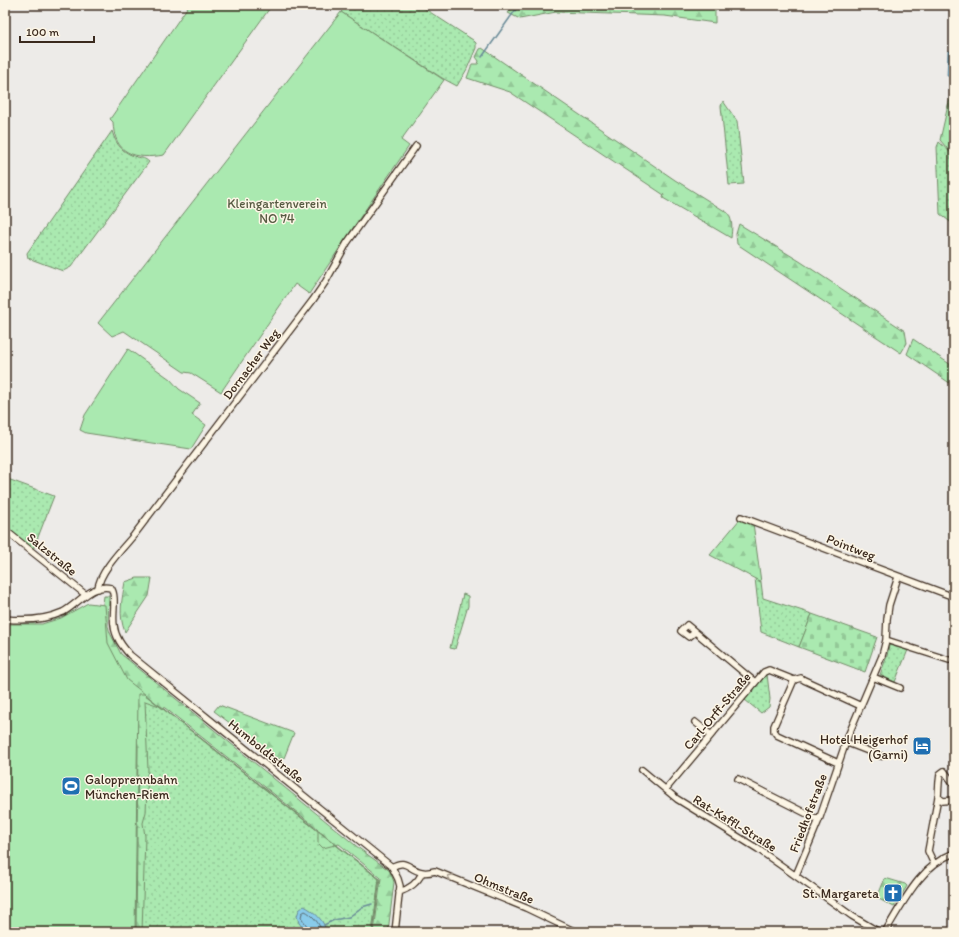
<svg xmlns="http://www.w3.org/2000/svg" width="959" height="937" font-family="Itim,sans-serif">
	<style>
		.grass { fill: url(#grass-dots); stroke: #728a67 }
		.forest { fill: url(#forest-firs); stroke: #728a67 }
		.cemetery { fill: url(#cemetery-stones); stroke: #728a67 }
		.garden { fill: #aae9b0; stroke: #728a67 }
		.water { fill: #89cbea; stroke: #6a8b98 }
		.lines { fill: none; stroke-linecap: round; stroke-linejoin: round }
		.shore { stroke: #5a6a70; stroke-width: 1 }
		.stream { stroke: #6a8b98; stroke-width: 1.5 }
		.minor-casing { stroke: #3b2a1e; stroke-width: 8 }
		.minor { stroke: #fcf5e5; stroke-width: 5.5 }
		.oneway { stroke: #9c9082 }
		.labels { text-anchor: middle; dominant-baseline: central; stroke-width: 3; stroke-linejoin: round; paint-order: stroke }
		.park-label { font-size: 13px; fill: #575a42; stroke: #fcf5e5 }
		.street-label { font-size: 13px; fill: #3b2a1e; stroke: #fcf5e5 }
		.poi-label { font-size: 13px; fill: #3b2a1e; stroke: #fcf5e5; text-anchor: end }
	</style>
	<defs>
		<pattern id="grass-dots" width="8" height="8" patternUnits="userSpaceOnUse"><rect width="8" height="8" fill="#aae9b0"/><path d="M2 2h.1M6 6h.1" fill="none" stroke="#93c897" stroke-width="1.8" stroke-linecap="round"/></pattern>
		<pattern id="forest-firs" width="22" height="20" patternUnits="userSpaceOnUse"><rect width="22" height="20" fill="#aae9b0"/><path d="M5 1l3.5 6h-7zM16 11l3.5 6h-7z" fill="#93c897"/></pattern>
		<pattern id="cemetery-stones" width="16" height="16" patternUnits="userSpaceOnUse"><rect width="16" height="16" fill="#aae9b0"/><path d="M2 7V4a2 2 0 0 1 4 0v3zM10 15v-3a2 2 0 0 1 4 0v3z" fill="#93c897"/></pattern>
	</defs>
	<rect width="100%" height="100%" fill="#edebe8"/>
	<filter id="ink" filterUnits="userSpaceOnUse"><feTurbulence type="fractalNoise" baseFrequency=".025" numOctaves="2"/><feDisplacementMap in="SourceGraphic" scale="8" xChannelSelector="R" yChannelSelector="G"/><feConvolveMatrix kernelMatrix="1 2 1 2 8 2 1 2 1" color-interpolation-filters="sRGB"/></filter>
	<g filter="url(#ink)">
		<path class="grass" d="M346,5h73l54,35 3,3v5l-9,21 -10,17 -15,-8 -101,-66z
			M723,101l14,20 7,63 -15,1 -8,-79z
			M112,131c4,14 11,22 25,26 5,1 8,1 12,5l-78,105 -8,4 -35,-13 -1,-5z
			M939,142l12,11 3,28 -1,43 -13,-10 -3,-67z
			M5,478l49,18 -21,54 -28,-23z
			M755,578l6,4 2,16 49,16 -13,33 -38,-15z
			M463,594l5,2v10l-13,43 -5,-1z
			M889,645l19,5 -13,32 -15,-7 7,-19z
			M767,674l3,25 -1,8 -8,6 -16,-13 20,-25z
			M138,694h6l235,185 -7,53h-237z"/>
		<path class="forest" d="M514,5h201v18l-50,-7 -109,-4 -36,7 -12,-6z
			M482,48l193,132 53,33c5,9 4,15 3,25l-68,-40 1,-3 -154,-103 -43,-14 5,-14h6l1,-3 -3,-4 4,-8z
			M954,94v75l-2,-15 -12,-14 8,-35 4,-10z
			M739,224l62,38 104,69 2,12 -6,10 -164,-109 -1,-10z
			M913,339l41,28v19l-47,-32z
			M740,519l13,4 8,59 -51,-27z
			M137,578h15l-3,18 -24,36c-7,-17 -3,-33 0,-50z
			M104,596h5l-1,30 2,7 11,21 239,195 30,22 4,11 -6,50h-14l7,-54 -42,-34 -16,4 -5,-5v-14l-153,-121 -20,-7 3,69 -2,42 -3,11 2,13 -3,96h-6l2,-185 -3,-17 -16,-20 -17,-99z
			M219,705l75,28 -10,25 -7,1 -63,-48z"/>
		<path class="cemetery" d="M812,614l65,23 -12,35 -66,-25z
			M885,878l20,6 2,2 -13,21 -17,-9z"/>
		<path class="garden" d="M189,5h83l-108,150c-29,5 -50,-1 -51,-33l-3,-3z
			M341,12l103,68 -43,60 8,6 -50,73 -50,75 -14,-10 -74,108 -30,-19 -7,-1 -60,-41 -12,5 -14,-13z
			M128,349l42,30 9,10 21,14 -8,12 14,10 -15,24 -105,-16 -6,-3 5,-15z
			M88,603l17,2 3,38 19,37 253,199 -7,53 6,-53 -235,-185h-6l-3,238h-130v-308h37l19,-6z"/>
		<path class="water" d="M948,51h6v25h-7z
			M304,906c10,5 21,15 22,26h-20l-7,-9 -2,-7 2,-6z"/>
		<g class="lines">
			<path class="shore" d="M309,932v-3l-8,-12 1,-4 3,-2c7,3 15,13 17,21"/>
			<path class="stream" d="M482,57l37,-52
				M324,925l10,-5 15,-3 13,-10 10,-3"/>
			<defs>
				<path id="minor" d="M741,517l213,80
					M5,530l81,65
					M98,589c1,-17 25,-41 36,-54l179,-235 13,-19 21,-38 69,-97
					M5,619c20,2 40,1 58,-7 15,-8 29,-29 48,-24 6,8 1,27 3,37 1,12 8,21 16,30l262,212 6,12 2,7 -5,46
					M695,632l-6,5 -8,-6 6,-6 68,57
					M886,640l63,20
					M873,677l27,11
					M695,722l16,13
					M845,742l36,14
					M838,763l-61,-28 -3,-4v-5l20,-46 7,-2 3,2 57,26
					M642,770l35,29 81,50 94,67 27,16
					M738,779l81,41
					M666,789l98,-117 5,-2 25,10
					M938,797l5,4 11,-1
					M934,864l-6,-13 10,-54 1,-15 1,-8 4,-3 10,13
					M392,867c14,-9 17,3 30,5 4,1 9,0 13,-1l91,37 50,24
					M796,875l23,-55 29,-84 34,-80 4,-16 1,-21 2,-14 9,-28
					M399,892c10,-3 19,-10 23,-19
					M885,932c18,-29 35,-66 69,-79"/>
			</defs>
			<use href="#minor" class="minor-casing"/>
			<use href="#minor" class="minor"/>
		</g>
		<defs><path id="oneway-chevron" d="M-2-3.5L2.5 0L-2 3.5" fill="none" stroke-width="1.6" stroke-linecap="round" stroke-linejoin="round"/></defs>
		<use class="oneway" href="#oneway-chevron" transform="translate(450 877) rotate(-157)"/>
	</g>
	<defs>
		<symbol id="hotel-square" viewBox="-11 -11 22 22"><rect x="-9" y="-9" width="18" height="18" rx="4" fill="#1f6fb2" stroke="#fcf5e5"/><path d="M-6-4.5h1.5V1H6V5H4.5V3h-9V5H-6ZM-4 0a1.8 1.8 0 1 1 3.6 0ZM.5 0V-2.5h3Q6-2.5 6 0Z" fill="#fff"/></symbol>
		<symbol id="stadium-square" viewBox="-11 -11 22 22"><rect x="-9" y="-9" width="18" height="18" rx="4" fill="#1f6fb2" stroke="#fcf5e5"/><path d="M0-5a6.5 5 0 1 0 0 10a6.5 5 0 1 0 0-10ZM-3.5-1.8h7v3.6h-7Z" fill="#fff"/></symbol>
		<symbol id="church-square" viewBox="-11 -11 22 22"><rect x="-9" y="-9" width="18" height="18" rx="4" fill="#1f6fb2" stroke="#fcf5e5"/><path d="M-1.2-6h2.4v3.5h3.3v2.4h-3.3V6h-2.4V-.1h-3.3v-2.4h3.3Z" fill="#fff"/></symbol>
	</defs>
	<g fill-rule="evenodd">
		<use href="#hotel-square" x="911" y="735" width="22" height="22"/>
		<use href="#stadium-square" x="60" y="775" width="22" height="22"/>
		<use href="#church-square" x="882" y="882" width="22" height="22"/>
	</g>
	<g class="labels">
		<g class="park-label">
			<text x="277" y="203">Kleingartenverein<tspan x="277" dy="15">NO 74</tspan></text>
		</g>
		<g class="street-label">
			<text transform="translate(251 364) rotate(-53)">Dornacher Weg</text>
			<text transform="translate(851 547) rotate(21)">Pointweg</text>
			<text transform="translate(52 554) rotate(39)">Salzstraße</text>
			<text transform="translate(717 711) rotate(-50)">Carl-Orff-Straße</text>
			<text transform="translate(266 751) rotate(39)">Humboldtstraße</text>
			<text transform="translate(808 813) rotate(-69)">Friedhofstraße</text>
			<text transform="translate(735 823) rotate(32)">Rat-Kaffl-Straße</text>
			<text transform="translate(504 888) rotate(22)">Ohmstraße</text>
		</g>
		<g class="poi-label">
			<text x="908" y="739">Hotel Heigerhof<tspan x="908" dy="15">(Garni)</tspan></text>
			<text x="85" y="779" text-anchor="start">Galopprennbahn<tspan x="85" dy="15">München-Riem</tspan></text>
			<text x="879" y="893">St. Margareta</text>
		</g>
	</g>
	<rect width="959" height="937" fill="none" stroke="#fcf5e5" stroke-width="20"/>
	<rect x="10" y="10" width="939" height="917" fill="none" stroke="#3b2a1e" stroke-width="1.5" filter="url(#ink)"/>
	<path d="M20 36v6h74v-6" fill="none" stroke="#3b2a1e" stroke-width="2"/>
	<text x="26" y="36" font-size="12" fill="#3b2a1e" stroke="#fcf5e5" stroke-width="3" paint-order="stroke">100 m</text>
</svg>
